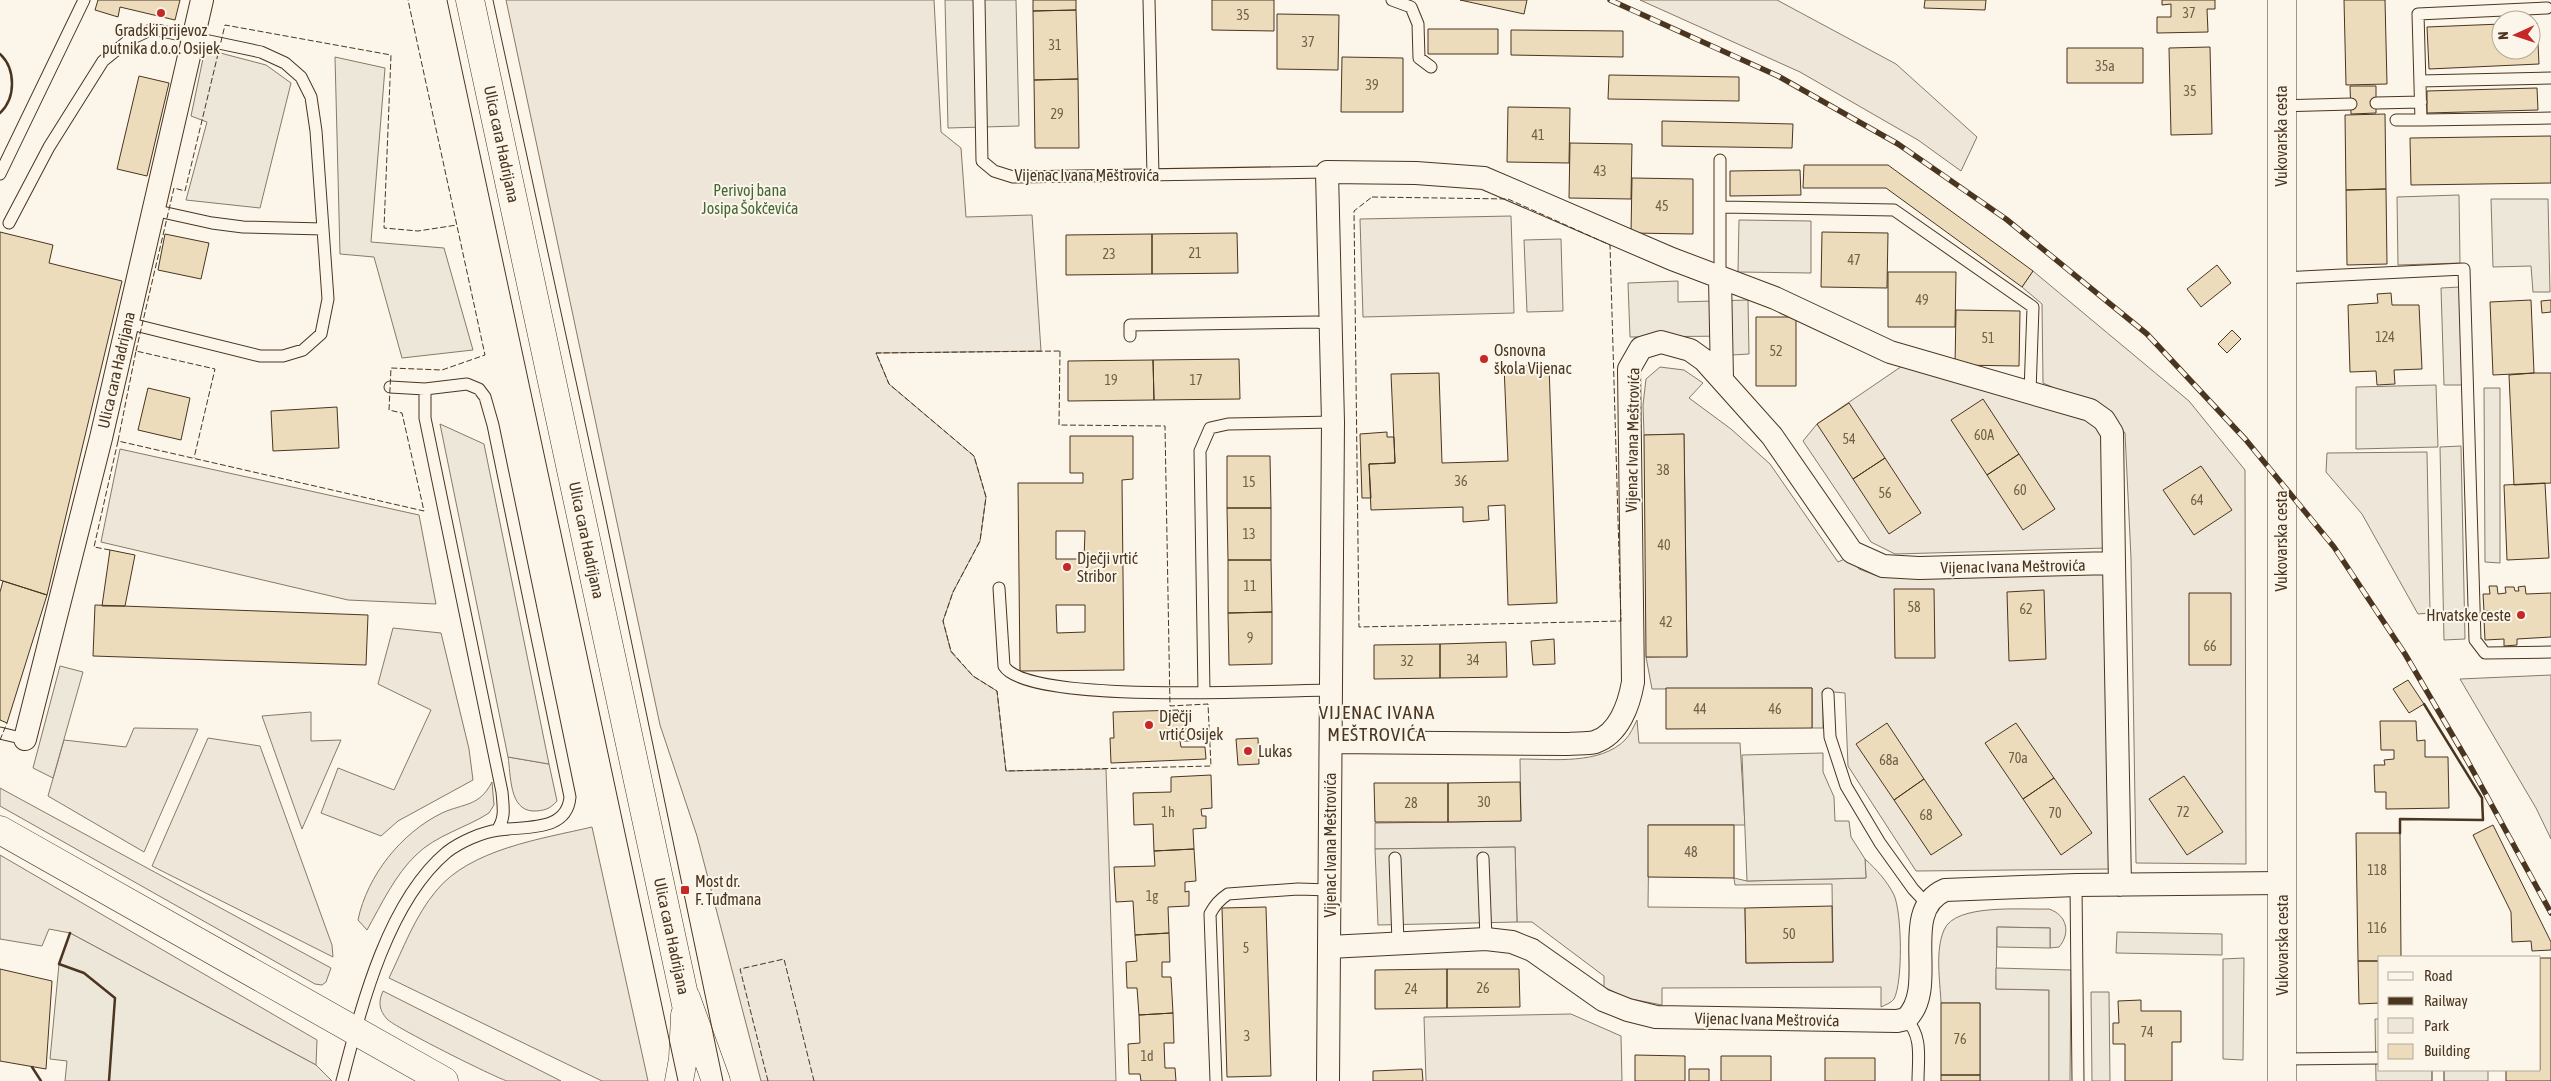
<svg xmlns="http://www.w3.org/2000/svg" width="2551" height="1081" font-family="'Asap Condensed',sans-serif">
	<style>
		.green { fill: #ede6d9; stroke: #887966 }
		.parking { fill: #ede7d9; stroke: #887966 }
		.building { fill: #ecdcbc; stroke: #4a3520; fill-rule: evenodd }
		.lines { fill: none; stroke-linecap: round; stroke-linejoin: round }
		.lane-casing { stroke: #4a3520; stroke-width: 13 }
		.street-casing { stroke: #4a3520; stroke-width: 24 }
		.secondary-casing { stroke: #4a3520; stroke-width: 29 }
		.primary-casing { stroke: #4a3520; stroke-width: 29 }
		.lane { stroke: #fbf6e9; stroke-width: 11 }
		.street { stroke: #fbf6e9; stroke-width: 22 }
		.secondary { stroke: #fbf6e9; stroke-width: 28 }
		.primary { stroke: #fbf6e9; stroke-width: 28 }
		.tram { stroke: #4a3520; stroke-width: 1 }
		.rail-casing { stroke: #4a3520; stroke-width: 5.5 }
		.rail { stroke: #fbf6e9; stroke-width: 4; stroke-dasharray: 11; stroke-linecap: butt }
		.fence { stroke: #4a3520; stroke-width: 1; stroke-dasharray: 6 2.5; stroke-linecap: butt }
		.wall { stroke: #4a3520; stroke-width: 2.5 }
		.poi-dot { fill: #c62828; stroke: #fbf6e9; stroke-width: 2 }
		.labels { text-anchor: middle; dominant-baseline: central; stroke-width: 4; stroke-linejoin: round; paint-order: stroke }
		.number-label { font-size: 14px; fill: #725f47 }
		.poi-label { font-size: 16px; fill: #4a3520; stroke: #fbf6e9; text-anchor: start }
		.street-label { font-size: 16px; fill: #4a3520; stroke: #fbf6e9 }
		.park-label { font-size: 16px; fill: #436837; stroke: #fbf6e9 }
		.quarter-label { font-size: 19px; letter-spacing: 1px; fill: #4a3520; stroke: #fbf6e9 }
	</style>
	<rect width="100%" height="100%" fill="#fbf6e9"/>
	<path class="green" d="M506,0h428l7,132 20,16 5,69 66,-2 9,136 -165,2 13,31 85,72 12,41 -6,44 -27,51 -10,29 8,31 22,24 24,15 9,80 100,-2 10,312h-355l-64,-245 -37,-111z
		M1640,0h137l119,64 81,73 -16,34 -43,-31 -118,-68z
		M1511,216l3,97 -151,4 -3,-98z
		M1561,239l2,72 -36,1 -3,-72z
		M2033,271l156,130 56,69 1,394 -110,-1 -5,-305 -6,-125 -21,-23 -61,-27 -1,-79 -20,-17z
		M1905,364l182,52 15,14 5,118 -212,6 -24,-12 -68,-101 14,-17z
		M1660,367l24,3 19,13 -14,15 42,31 39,35 68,98 11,-5 10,12 16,6 233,-3 1,297 -193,2 -68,-105 -3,-73 -22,-2v37h-11v-40l-160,1 -6,-32 41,-1 -3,-222 -40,1 -1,-30 3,-26z
		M120,449l299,66 17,89 -88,-4 -247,-58z
		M2427,452l3,161 -12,1 -56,-100 -36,-42 1,-19z
		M393,628l48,5 28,116 4,31 -75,41 -17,15 -60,-23 17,-45 56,22 37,-80 -53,-26z
		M2551,675v164l-15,-31 -76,-129z
		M311,712v29l30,-1 -39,89 -40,-113z
		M1637,720l2,23h101l5,82h-96l-1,82 97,1 1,55 87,-1 -1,-78 -97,1 -1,-7 13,3 119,-3 -1,-19c12,11 22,22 29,36 8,18 9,87 0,104 -3,4 -9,6 -13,8v-20l-219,1v17l-36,-7 -22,-11v-11l-72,-54h-15l-2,-75 -140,2v-26l146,-2 -1,-62c33,0 80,6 105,-19 5,-5 9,-14 12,-20z
		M134,728l64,1 -54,123 -96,-56 16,-56 62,7z
		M208,738l52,8 72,199 1,12 -181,-91z
		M508,757l41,7 8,37c-7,8 -13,10 -24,10 -24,-1 -22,-36 -25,-54z
		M492,782l2,23 -5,8c-23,15 -53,22 -73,42 -21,20 -35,50 -49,75l-9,-10c9,-44 43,-87 84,-107 22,-10 37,-6 50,-31z
		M0,788l331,180 -5,14 -4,3 -7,-1 -315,-178z
		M592,827l53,240 3,14h-46l-213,-103c14,-29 26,-62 47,-87 34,-42 105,-52 156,-64z
		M0,855l317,185 -1,25 -246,-132 -21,-4 -7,17 -42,-7z
		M2049,909c18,6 22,24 10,38l-9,1v-20l-53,-1 -1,62 53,1v91h-69v-78h-39c-1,-23 -6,-52 3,-73 11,-27 79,-20 105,-21z
		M383,991l178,90c-16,0 -38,0 -54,0 -13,-4 -113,-54 -120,-62 -8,-9 -9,-17 -4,-28z
		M1571,1014l50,22 1,45h-196l-2,-64z"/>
	<path class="parking" d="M945,0h71l3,126 -71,2z
		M205,49l61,16 25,18 -31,125 -74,-8 21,-78 -16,-6z
		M335,57l50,11 -14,174 73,6 29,102 -71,8 -28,-101 -34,-3z
		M2459,195l1,68 -62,2 -1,-68z
		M2491,199h57l2,93h-17l-2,-26 -38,1z
		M1739,220l72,1v52l-73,-1z
		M1678,281v21l70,-2 1,54 -17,1 -2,-19 -100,1 -2,-54z
		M2460,287l2,98h-18l-3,-97z
		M2436,385l2,62 -82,2v-62z
		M2484,388h16v175l-15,-1z
		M440,424l44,20 65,320 -41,-7z
		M2461,446l4,193 -21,1 -4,-193z
		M60,666l23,6 -30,106 -20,-10z
		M1823,753v19l11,25 1,24h14l2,16 14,22 1,19 -119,3 -5,-126z
		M1515,847l2,75 -139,3 -3,-76z
		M1997,927l53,1v20l-53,-1z
		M2117,932l105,2v21l-106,-2z
		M70,933l246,132 16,16h-267l2,-20 -17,-2 9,-95z
		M2244,958l-1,102 -20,-1v-100z
		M1996,968l75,2 -1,111h-21v-91l-53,-1z
		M2091,992h18l1,89h-18z
		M2375,1019h5v51h108v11h-112z"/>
	<path class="building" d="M98,0h82l-5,20 -55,-13 -2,10 -23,-7z
		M1033,0h43v10l-43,1z
		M1212,0h62v31l-62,-1z
		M1460,0h67l-3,14z
		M1925,0h61l-1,10 -61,-2z
		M2162,0h53v9h-8l1,23 -51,1v-16h14v-13l-9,1z
		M2344,0h41l2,84 -41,1z
		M1076,10l2,69 -44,1 -1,-69z
		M1277,14l62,1 -1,55 -61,-1z
		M2531,23h6l2,41 -110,5 -2,-42 74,-3v26h30z
		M1428,29h70v25h-70z
		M1511,30l112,1v26l-112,-2z
		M2210,47l2,87 -41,1 -2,-87z
		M2067,48h76v35h-76z
		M1342,57l61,1v54h-62z
		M1609,75l130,2v24l-131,-2z
		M139,76l30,7 -22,93 -30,-7z
		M1078,79l1,69h-44l-1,-68z
		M2350,86h26v27l-25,1z
		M2537,88l1,22 -111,3v-22z
		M1508,107l62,1 -1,55 -62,-1z
		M2385,114l1,75 -40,1 -1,-75z
		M1662,121l131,3 -1,24 -130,-2z
		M2551,136v47l-140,2 -1,-47z
		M1570,143l62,1 -1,55 -62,-1z
		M1804,165h84l145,106 -11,16 -136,-99h-83z
		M1800,170l1,25 -71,1v-25z
		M1632,178l61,1v55l-62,-1z
		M2386,189l1,75 -40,1 -1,-75z
		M0,232l53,13 -4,18 73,18 -75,314 -47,-15z
		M1822,232l66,1 -1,55 -66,-1z
		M1237,233l1,40 -86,1v-40z
		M165,234l44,9 -8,36 -43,-9z
		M1152,234v40l-86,1v-40z
		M2217,265l14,18 -30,24 -14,-18z
		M1888,272h68l-1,55h-67z
		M2391,293l1,12h27l3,64 -28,1 1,14 -18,1 -1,-14 -26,1 -2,-67 30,-2 -1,-9z
		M2531,300l3,73 -41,2 -3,-73z
		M2551,300v12l-9,1 -1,-12z
		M1956,310l64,1 -1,55 -64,-1z
		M1756,317h40v69h-40z
		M2232,330l9,9 -14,14 -9,-9z
		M1239,359l1,40 -86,1 -1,-40z
		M1153,360l1,40 -86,1v-40z
		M1549,365l8,238 -49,2 -3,-100 -17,1 1,14 -26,2v-15l-92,3 -2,-46 26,-1 -4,-89 48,-1 3,90 66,-2 -4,-95z
		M2534,373h17v110l-37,2 -5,-110z
		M148,388l42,10 -9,42 -43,-10z
		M1983,399l36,55 -32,21 -36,-55z
		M1849,403l36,55 -32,21 -36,-55z
		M337,407l2,41 -66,3 -2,-40z
		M1387,432v5h7l1,26 -26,1 2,34h-9l-2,-64z
		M1684,434l3,223h-41l-2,-222z
		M1070,436h63v43l-11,1 2,190 -104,1 -2,-188h65v-10h-13zM1056,531h29l-1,28h-28zM1056,605h29v27l-28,1z
		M2019,454l36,55 -32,21 -36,-55z
		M1227,456h43l1,52h-44z
		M1885,458l36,55 -32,21 -36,-55z
		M2201,466l31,44 -38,25 -31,-45z
		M2545,483l4,75 -42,2 -3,-75z
		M1227,508h44v52h-43z
		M110,550l25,5 -10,51h-23z
		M1228,560h43l1,52 -44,1z
		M3,581l44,14 -40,128 -7,-3v-128z
		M2489,586h8l1,8 8,-1 -1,-6h9l1,4h4l-1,-4 7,-1 1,8 25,-1v44l-34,2v6l-13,1v-7l-19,1 -1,-20h7v-9h-7l-1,-17h7z
		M1894,589h40l1,69h-40z
		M2044,590l2,69 -37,2 -2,-69z
		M2189,593h42v72h-42z
		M95,605l273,10 -2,50 -273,-9z
		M1272,612v52l-43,1 -1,-52z
		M1554,639l1,25 -22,1 -2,-24z
		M1506,642l1,35 -67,1v-34z
		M1440,644v34l-66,1v-34z
		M2408,680l16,24 -15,9 -16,-24z
		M1666,688h146v40l-146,1z
		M1178,710l13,31h-11l1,6h24l1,12 -95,4 -1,-25h4l-1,-26z
		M2380,721h36l1,20 8,-1v17h23l1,51 -63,1v-17h-11l-1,-27h11l-1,-5 10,-1v-9h-13z
		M1887,723l37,56 -30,21 -38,-56z
		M2016,723l38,55 -31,21 -38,-56z
		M1258,738l1,26 -21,1 -2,-26z
		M1211,775l1,33 -11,1 1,7h4v12l-13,1 1,20 -40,2 -1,-27 -19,1 -1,-32 38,-1v-15z
		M2184,776l39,56 -36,23 -38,-56z
		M2054,778l38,55 -31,22 -38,-56z
		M1924,779l38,56 -31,20 -37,-55z
		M1520,782l1,39 -73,1v-39z
		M1374,783h74v39h-73z
		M1648,825h86v53l-86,-1z
		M2493,825l58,117v8l-19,1 -1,-10 -19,1 -1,-30 -38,-77z
		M2356,833h44l1,124h-21v4h-22z
		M1194,849l2,32 -11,1v10l4,-1v15l-21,1 1,26 -34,2 -2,-34 -17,1 -2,-35 41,-1 -1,-15z
		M1832,906l1,56 -87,1 -1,-55z
		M1266,907l5,169 -44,1 -5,-169z
		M1169,933l1,29h-8v15h9l2,36 -34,2 -2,-27h-10l-1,-26 11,-1 -2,-26z
		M2540,958h11v123h-45v-11h34z
		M2358,961h22v42l-21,1z
		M0,969l52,12 -6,88 -46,-8z
		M1447,969v39l-72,1v-39z
		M1447,969h72l1,38 -73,1z
		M2141,1000v11h40v31h-9v39h-47v-37h-12v-21h6l-1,-22z
		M1941,1003h39v72h-39z
		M1173,1013l1,30h-10l1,25h10l1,13h-35l-1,-7h-11l-1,-30 12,-1 -1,-28z
		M1635,1055l50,1v25h-50z
		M1721,1056h50v25h-50z
		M1825,1058h50v23h-50z
		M1422,1069l1,12h-50v-10z
		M1689,1069h20v12h-20z
		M1941,1075h39v6h-39z"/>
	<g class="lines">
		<defs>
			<path id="lane" d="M979,0l3,161 12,10 19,6 314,-5
				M1149,0l4,175
				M1392,0l19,7 7,17 1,34 12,9
				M2420,81l131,-3
				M2376,103l45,-1
				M2281,106l70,-2
				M2396,120h25l-3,-106 129,-6
				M2421,120l130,-2
				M1720,160v118
				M0,174l84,-174
				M1721,207l173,3 139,97 -3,85
				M153,210l59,13 31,4 80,2
				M9,223l40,-76 54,-86 26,-21 19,-9 9,-1 104,22 24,11 16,14 10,20 5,34 12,168 -7,35 -18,16 -20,6h-23l-133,-33
				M2281,278l183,-9 11,371 10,13 66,-1
				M1130,336v-11l186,-3 15,2
				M425,389v29l77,374c1,14 4,26 -5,38
				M999,588l5,78c24,39 275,24 327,24
				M1204,692l-4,-241 10,-23 18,-4 105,-2
				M1828,694l2,43 16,49 34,57 33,46 14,15
				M0,733l25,6
				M1395,858l3,84
				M1483,858l3,81
				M2076,885l2,196
				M1906,1019c17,17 12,40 12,62
				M2282,1059l98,-1
				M2438,1070v11
				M342,1081c19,-73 45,-179 105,-229 13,-10 35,-20 52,-22 27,-4 68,2 71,-33l-77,-372 -8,-28 -6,-8 -12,-5 -42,5 -35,-2
				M1216,1081l-6,-167c5,-9 9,-14 18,-20l70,-5 32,1"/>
			<path id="street" d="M1720,278l2,101
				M25,739l76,-301 101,-438
				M1331,742l236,2c9,-1 20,0 28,-2 24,-8 34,-37 38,-60l-4,-313 12,-21 20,-6 29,8 14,10 68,76 80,116 31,14 36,2 195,-5 6,322
				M1329,947l157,-8 26,3 20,8 71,50 25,10 28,7 241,4 9,-2c34,-32 -9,-108 39,-129l131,-5 206,-2
				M1328,1081l5,-659 -6,-250 89,1 68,5 188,81 103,39 115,54 200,58 14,10 8,13 2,130"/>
			<path id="secondary" d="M470,0l220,1023
				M2282,0v1081"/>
			<path id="primary" d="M0,830l444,251
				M686,998l30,83
				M679,1081l4,-22 2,-44"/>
		</defs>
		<use href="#lane" class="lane-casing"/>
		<use href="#street" class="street-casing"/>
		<use href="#secondary" class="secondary-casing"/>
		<use href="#primary" class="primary-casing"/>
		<use href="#lane" class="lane"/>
		<use href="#street" class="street"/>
		<use href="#secondary" class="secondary"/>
		<use href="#primary" class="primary"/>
		<path class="tram" d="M447,0l231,1081
			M493,0l111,510 119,571"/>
		<defs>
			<path id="rail" d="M1610,0l168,76 120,68 108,75 141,115 99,106 88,107 71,107 62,106 84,153"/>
		</defs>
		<use href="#rail" class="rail-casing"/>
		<use href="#rail" class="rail"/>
		<path class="fence" d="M1372,197l136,2 102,46 11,376 -262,6 -5,-416z
			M136,351l38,-163 11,3 40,-166 166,30 -7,173 34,3 39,-6
			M1060,351l-1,74 106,1 5,280 38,-2 3,62 -205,5 -9,-80 -24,-15 -22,-25 -8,-30 10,-29 27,-51 6,-44 -12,-41 -85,-72 -13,-31z
			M118,441l18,-90 79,18 -21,89
			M110,550l-16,-3 24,-106 306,70 -22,-98 -13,-3 2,-42 51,2 43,-15 -77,-355
			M0,740l7,-17
			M768,1081l-28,-112 44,-10 30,122"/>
		<path class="wall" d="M0,54c16,15 16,44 0,59
			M2400,833v-14l83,1 -1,-22 -58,-94
			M70,933l-11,31 25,9 31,25 -6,83
			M32,1067l9,14"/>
	</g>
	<g class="poi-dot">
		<circle cx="161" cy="13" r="5"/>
		<circle cx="1484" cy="359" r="5"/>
		<circle cx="1067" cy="567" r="5"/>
		<circle cx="2521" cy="615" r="5"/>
		<circle cx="1149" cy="725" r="5"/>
		<circle cx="1248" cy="751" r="5"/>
		<rect x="680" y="885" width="10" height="10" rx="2.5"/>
	</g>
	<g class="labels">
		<g class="number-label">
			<text x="2189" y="13">37</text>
			<text x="1243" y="15">35</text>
			<text x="1308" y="42">37</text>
			<text x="1055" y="45">31</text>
			<text x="2105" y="66">35a</text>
			<text x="1372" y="85">39</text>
			<text x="2190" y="91">35</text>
			<text x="1057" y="114">29</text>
			<text x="1538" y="135">41</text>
			<text x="1600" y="171">43</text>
			<text x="1662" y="206">45</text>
			<text x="1195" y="253">21</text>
			<text x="1109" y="254">23</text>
			<text x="1854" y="260">47</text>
			<text x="1922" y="300">49</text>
			<text x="2385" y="337">124</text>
			<text x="1988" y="338">51</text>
			<text x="1776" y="351">52</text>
			<text x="1111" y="380">19</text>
			<text x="1196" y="380">17</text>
			<text x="1984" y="435">60A</text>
			<text x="1849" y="439">54</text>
			<text x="1663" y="470">38</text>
			<text x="1461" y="481">36</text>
			<text x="1249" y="482">15</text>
			<text x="2020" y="490">60</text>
			<text x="1885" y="493">56</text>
			<text x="2197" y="500">64</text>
			<text x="1249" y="534">13</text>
			<text x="1664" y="545">40</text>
			<text x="1250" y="586">11</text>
			<text x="1914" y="607">58</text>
			<text x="2026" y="609">62</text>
			<text x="1666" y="622">42</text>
			<text x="1250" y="638">9</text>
			<text x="2210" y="646">66</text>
			<text x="1473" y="660">34</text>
			<text x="1407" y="661">32</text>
			<text x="1700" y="709">44</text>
			<text x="1775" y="709">46</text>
			<text x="2018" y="758">70a</text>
			<text x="1889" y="760">68a</text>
			<text x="1484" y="802">30</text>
			<text x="1411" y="803">28</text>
			<text x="1168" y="812">1h</text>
			<text x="2183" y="812">72</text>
			<text x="2055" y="813">70</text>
			<text x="1926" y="815">68</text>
			<text x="1691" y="852">48</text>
			<text x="2377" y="870">118</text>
			<text x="1152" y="896">1g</text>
			<text x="2377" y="928">116</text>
			<text x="1789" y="934">50</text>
			<text x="1246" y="948">5</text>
			<text x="1483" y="988">26</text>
			<text x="1411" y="989">24</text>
			<text x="2147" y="1032">74</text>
			<text x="1247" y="1036">3</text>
			<text x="1960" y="1039">76</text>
			<text x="1147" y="1056">1d</text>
		</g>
		<g class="poi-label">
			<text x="161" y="30" text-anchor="middle">Gradski prijevoz<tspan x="161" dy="18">putnika d.o.o. Osijek</tspan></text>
			<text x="1494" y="350">Osnovna<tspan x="1494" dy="18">škola Vijenac</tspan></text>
			<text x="1077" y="558">Dječji vrtić<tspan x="1077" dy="18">Stribor</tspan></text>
			<text x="2511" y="615" text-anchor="end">Hrvatske ceste</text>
			<text x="1159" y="716">Dječji<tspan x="1159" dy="18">vrtić Osijek</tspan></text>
			<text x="1258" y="751">Lukas</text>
			<text x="695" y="881">Most dr.<tspan x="695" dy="18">F. Tuđmana</tspan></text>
		</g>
		<g class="street-label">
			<text transform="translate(2281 136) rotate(-90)">Vukovarska cesta</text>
			<text transform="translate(502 144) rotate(78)">Ulica cara Hadrijana</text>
			<text x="1087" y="175">Vijenac Ivana Meštrovića</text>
			<text transform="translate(116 370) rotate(-77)">Ulica cara Hadrijana</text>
			<text transform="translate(1632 440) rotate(-89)">Vijenac Ivana Meštrovića</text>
			<text transform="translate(587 540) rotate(78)">Ulica cara Hadrijana</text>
			<text transform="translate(2281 541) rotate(-90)">Vukovarska cesta</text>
			<text transform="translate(2013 566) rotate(-1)">Vijenac Ivana Meštrovića</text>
			<text transform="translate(1330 845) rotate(-90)">Vijenac Ivana Meštrovića</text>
			<text transform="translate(672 936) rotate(78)">Ulica cara Hadrijana</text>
			<text transform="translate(2282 945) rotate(-90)">Vukovarska cesta</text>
			<text transform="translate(1767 1019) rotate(1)">Vijenac Ivana Meštrovića</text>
		</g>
		<g class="park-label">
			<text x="750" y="190">Perivoj bana<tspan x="750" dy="18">Josipa Šokčevića</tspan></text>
		</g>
		<g class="quarter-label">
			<text x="1377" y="712">VIJENAC IVANA<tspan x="1377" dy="22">MEŠTROVIĆA</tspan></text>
		</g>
	</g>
	<rect x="2378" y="956" width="162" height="115" fill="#fbf6e9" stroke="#b4a999"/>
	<rect x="2388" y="972" width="25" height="8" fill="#fbf6e9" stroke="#b4a999"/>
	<text x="2424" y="981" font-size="15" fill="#4a3520">Road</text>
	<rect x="2388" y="997" width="25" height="8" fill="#4a3520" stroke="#b4a999"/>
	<text x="2424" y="1006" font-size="15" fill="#4a3520">Railway</text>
	<rect x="2388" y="1018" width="25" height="15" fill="#ede6d9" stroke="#b4a999"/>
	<text x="2424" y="1031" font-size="15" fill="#4a3520">Park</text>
	<rect x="2388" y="1044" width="25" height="15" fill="#ecdcbc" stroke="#b4a999"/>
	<text x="2424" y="1056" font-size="15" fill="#4a3520">Building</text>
	<g transform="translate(2516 35) rotate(267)"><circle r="24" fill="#fbf6e9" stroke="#b4a999"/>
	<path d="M0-4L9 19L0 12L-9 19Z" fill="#c62828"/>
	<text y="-8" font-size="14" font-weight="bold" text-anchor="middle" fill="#4a3520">N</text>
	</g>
</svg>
